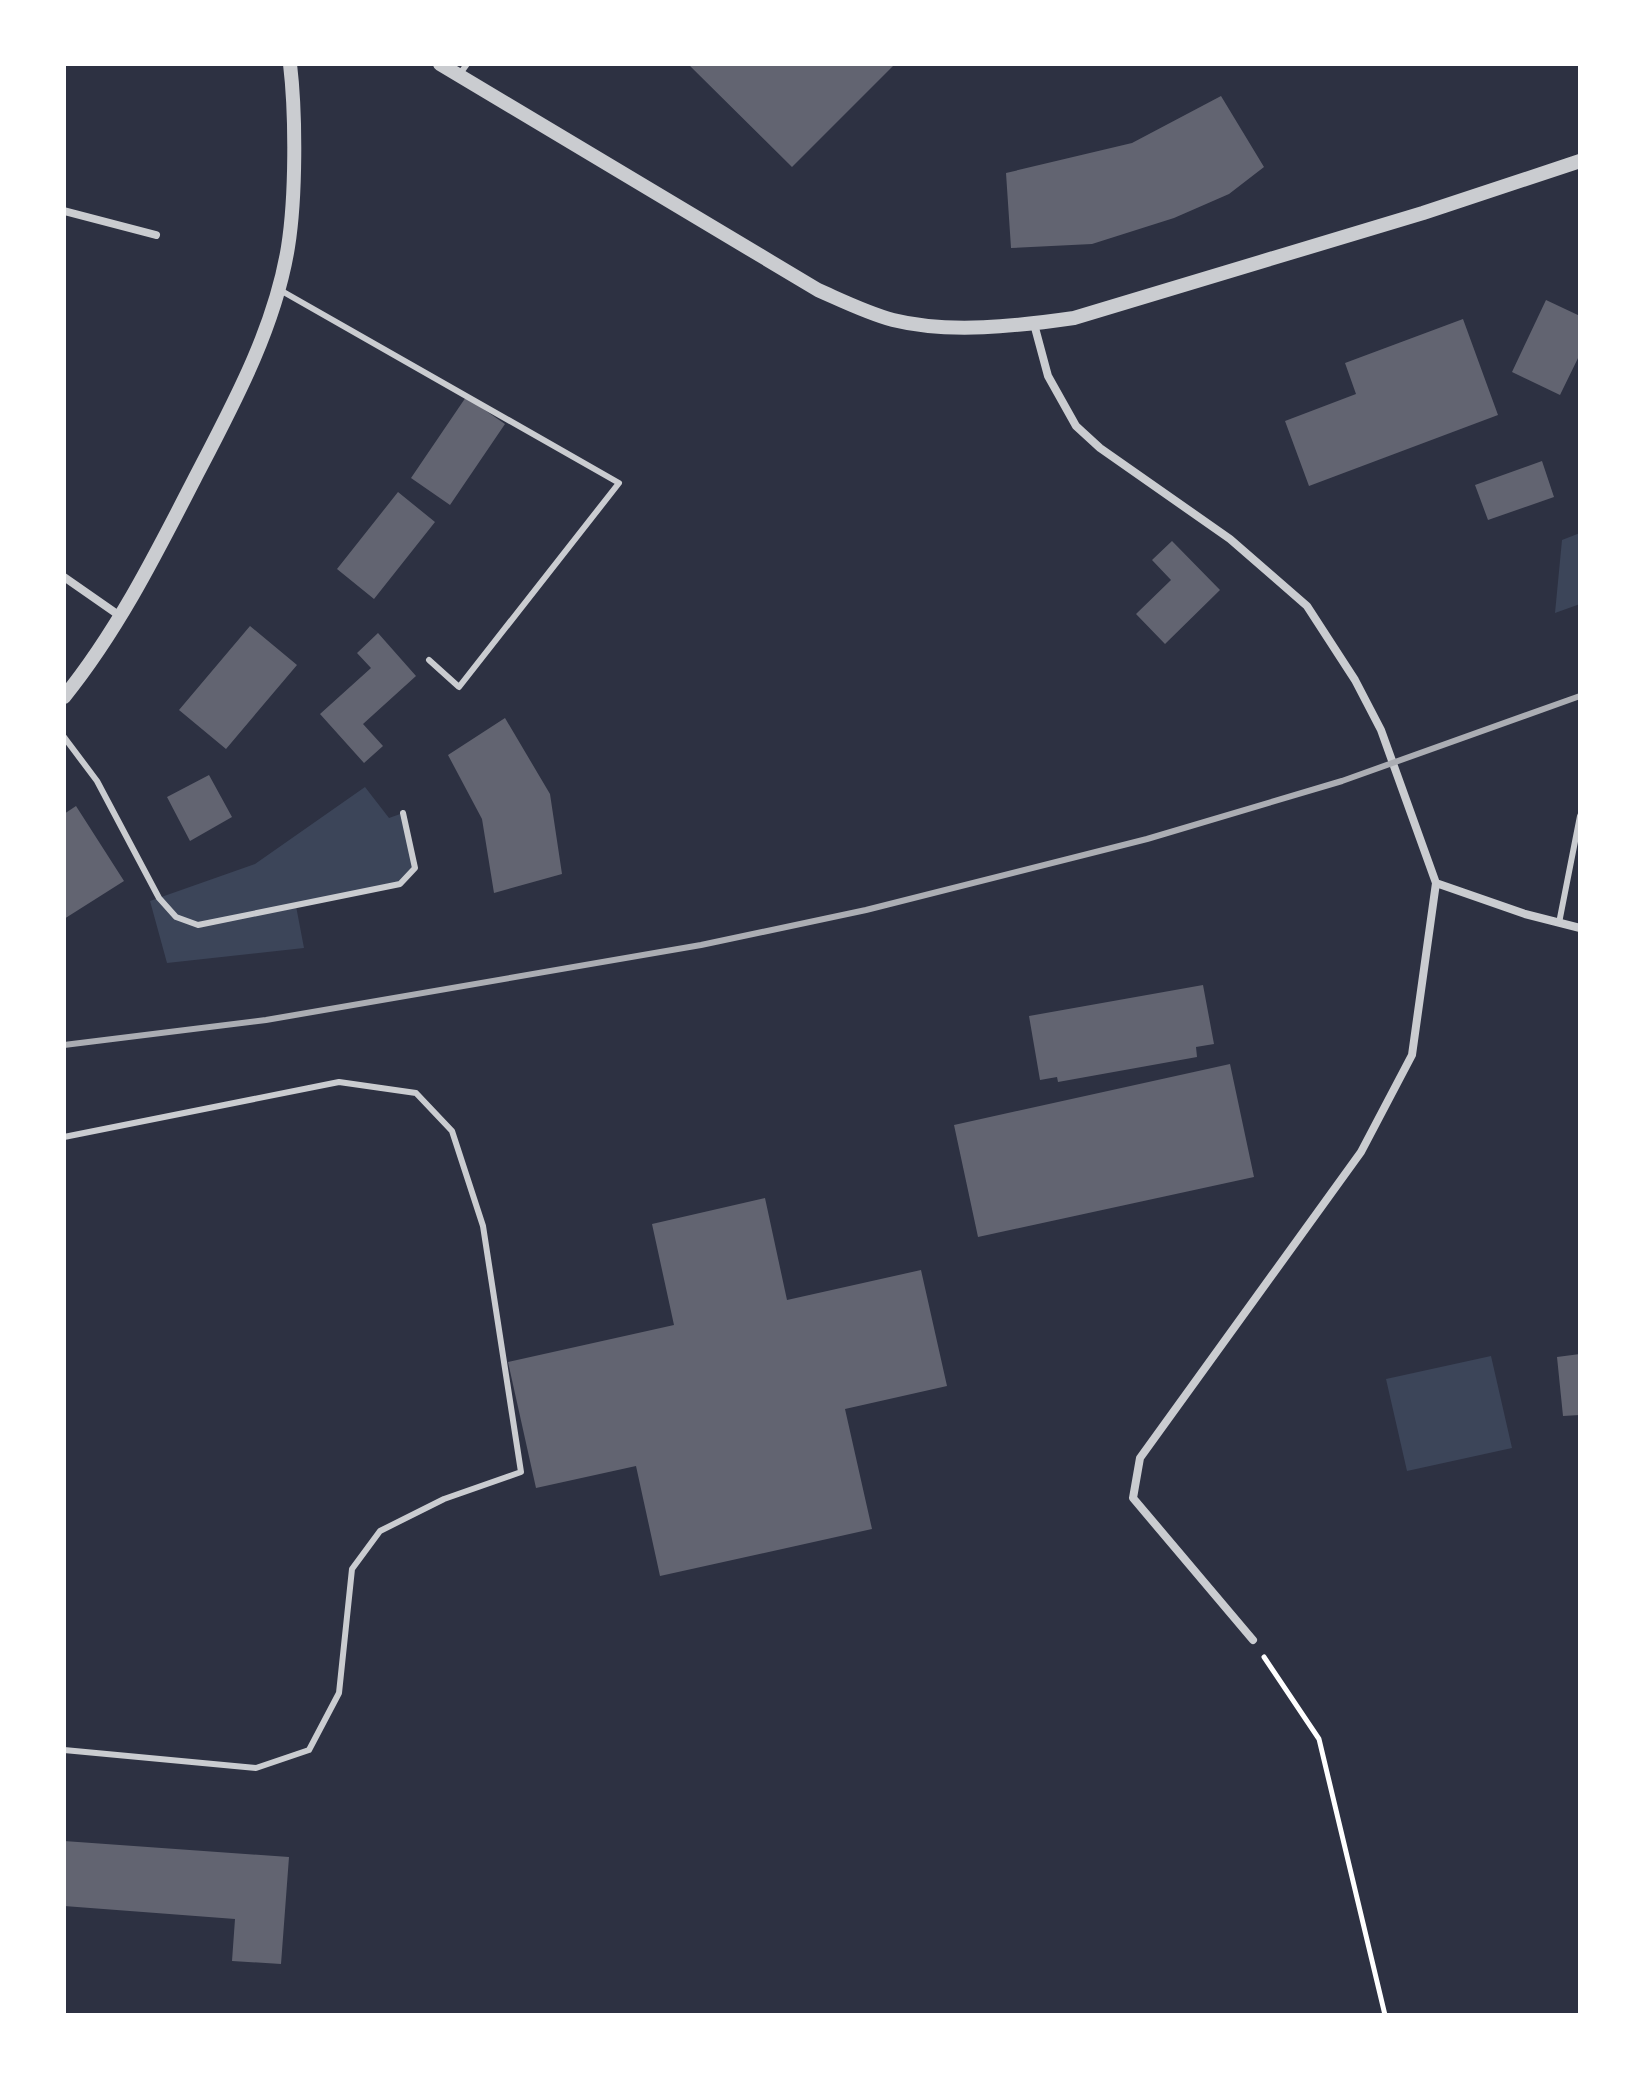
<svg xmlns="http://www.w3.org/2000/svg" width="1644" height="2079" font-family="'Exo 2',sans-serif">
	<style>
		.green { fill: #3c4559 }
		.building { fill: #626471 }
		.lines { fill: none; stroke-linecap: round; stroke-linejoin: round }
		.path { stroke: #fff; stroke-width: 5 }
		.service { stroke: #caccd0; stroke-width: 6 }
		.minor { stroke: #caccd0; stroke-width: 8 }
		.tertiary { stroke: #caccd0; stroke-width: 14 }
		.rail { stroke: #abadb3; stroke-width: 6 }
	</style>
	<rect width="100%" height="100%" fill="#2d3142"/>
	<path class="green" d="M1580,533v71l-25,9 7,-73z
		M365,787l24,31 14,-5 12,55 -15,16 -104,22 8,42 -137,15 -17,-62 105,-37z
		M1491,1356l21,92 -105,23 -21,-92z"/>
	<path class="building" d="M688,64h207l-103,103z
		M1221,96l43,71 -35,27 -55,24 -82,26 -81,4 -5,-75 126,-30z
		M1546,300l34,16v38l-20,41 -48,-23z
		M1463,319l35,96 -189,71 -24,-65 71,-27 -11,-31z
		M466,397l39,27 -55,81 -39,-27z
		M1542,461l12,36 -66,23 -13,-35z
		M398,492l37,30 -61,77 -37,-30z
		M1172,541l48,49 -55,54 -29,-30 35,-34 -19,-20z
		M250,626l47,39 -71,84 -47,-39z
		M378,633l38,43 -53,48 20,22 -19,17 -44,-49 51,-46 -14,-15z
		M505,718l45,76 12,80 -68,19 -12,-74 -34,-64z
		M209,775l23,42 -42,24 -23,-44z
		M76,806l48,75 -60,38v-105z
		M1203,985l11,59 -18,3 1,10 -139,25 -1,-5 -17,3 -11,-64z
		M1230,1064l24,113 -276,60 -24,-112z
		M765,1198l22,102 134,-30 26,116 -102,23 27,120 -212,47 -24,-110 -100,22 -28,-126 166,-37 -22,-101z
		M1580,1354v61l-17,1 -6,-59z
		M64,1841l225,16 -8,107 -49,-3 3,-42 -171,-13z"/>
	<g class="lines">
		<path class="path" d="M1264,1657l55,82 66,276"/>
		<path class="service" d="M459,75l8,-11
			M280,290l339,193 -160,204 -30,-27
			M64,737l33,44 62,117 17,19 22,8 202,-41 15,-16 -12,-55
			M1559,923l21,-107
			M64,1137l275,-55 77,11 36,38 31,95 38,246 -77,27 -64,32 -28,38 -13,124 -30,57 -53,18 -192,-18"/>
		<path class="minor" d="M64,211l92,24
			M1034,324l14,52 28,50 24,22 130,91 77,67 48,74 26,50 55,153 -24,172 -51,97 -221,306 -7,40 120,142
			M64,577l56,39
			M1436,883l89,31 55,14"/>
		<path class="tertiary" d="M440,64l378,226c25,11 49,23 75,30 56,14 125,6 181,-2l349,-105 157,-52
			M64,697c54,-67 92,-143 131,-219 38,-73 80,-150 93,-231 8,-50 8,-133 2,-183"/>
		<path class="rail" d="M64,1045l202,-25 435,-75 165,-35 281,-71 195,-58 238,-85"/>
	</g>
	<rect width="1644" height="2079" fill="none" stroke="#ffffff" stroke-width="132"/>
</svg>
